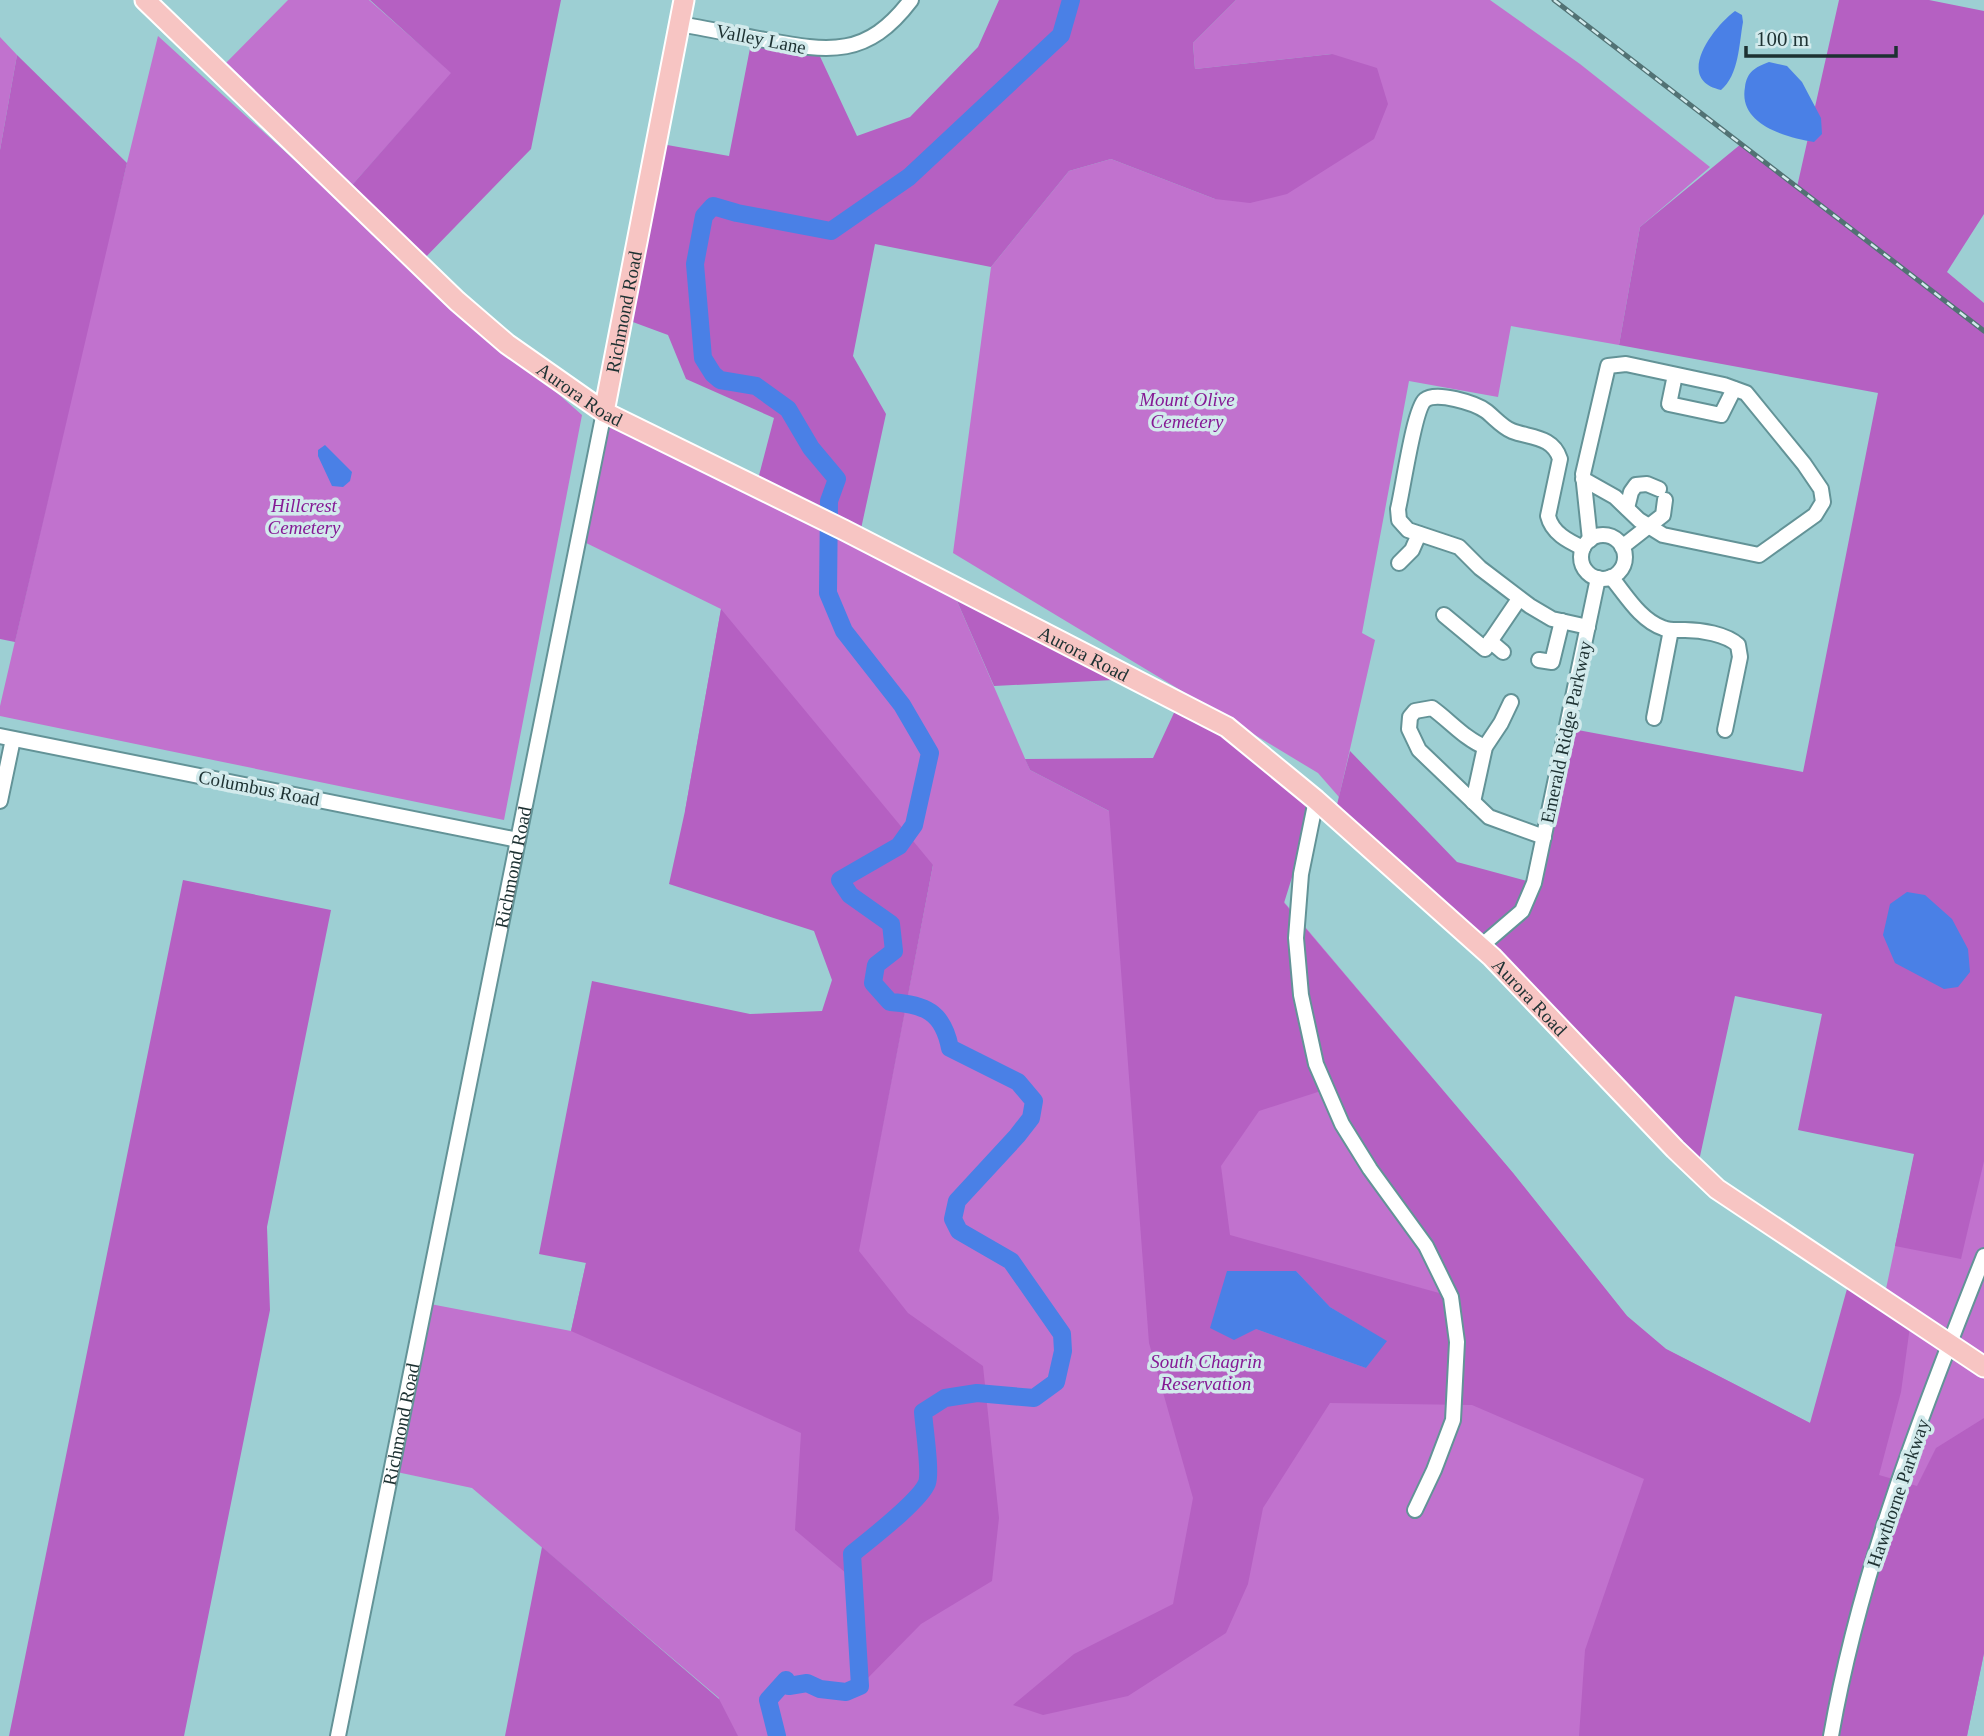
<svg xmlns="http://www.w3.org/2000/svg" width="1984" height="1736" font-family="Georgia,serif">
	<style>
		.green { fill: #c172ce }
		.forest { fill: #b560c2; fill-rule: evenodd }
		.water { fill: #4a80e6 }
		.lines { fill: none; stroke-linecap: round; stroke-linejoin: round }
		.river { stroke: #4a80e6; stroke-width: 18 }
		.minor-casing { stroke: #639397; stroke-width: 18 }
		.major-casing { stroke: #fff; stroke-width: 23 }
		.minor { stroke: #fff; stroke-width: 14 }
		.major { stroke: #f7c5c3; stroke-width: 19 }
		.rail-casing { stroke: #527274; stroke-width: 5 }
		.rail { stroke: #d2eaec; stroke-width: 2.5; stroke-dasharray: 8; stroke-linecap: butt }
		.labels { text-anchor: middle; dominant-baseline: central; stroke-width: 7; stroke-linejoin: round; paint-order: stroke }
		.street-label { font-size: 19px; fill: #1d3132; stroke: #d2eaec }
		.park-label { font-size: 19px; font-style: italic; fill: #851a95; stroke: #d2eaec }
	</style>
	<rect width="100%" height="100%" fill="#9dcfd3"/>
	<path class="green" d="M288,0h81l83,73 -107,120 -127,-122z
		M1236,0h254l90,64 130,103 -70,60 -21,118 -108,-19 -13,71 -89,-16 -47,252 13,7 -36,157 -21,-24 -365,-220 38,-286 78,-96 42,-12 104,40 117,-145 -137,15 -2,-26z
		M158,36l155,141 269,238 -78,405 -504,-104v-10l102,-441z
		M0,37l17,18 -17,95z
		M604,412l346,173 80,185 254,132 229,271 114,143 39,33 144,74 73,-120 101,-476v826l-17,83h-1256l8,-38 -247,-210 -80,-17 33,-168 146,28 15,-68 260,51 87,-449 -248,-54 36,-202 -143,-70z"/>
	<path class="forest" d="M370,0h191l-30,149 -112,115 -74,-71 106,-120z
		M999,0h237l-43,43 2,26 137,-15 45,14 11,36 -14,35 -87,55 -37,9 -35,-4 -104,-40 -42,12 -78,96 -116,-23 -22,112 33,58 -27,124 -103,-51 18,-69 -88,-39 -18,-44 -46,-17 34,-175 73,13 23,-118 65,12 40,86 53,-19 68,-70z
		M1839,0h90l55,11v203l-37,58 37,31v858l-23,98 -66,-13 19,-92 -116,-24 24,-116 -87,-18 -38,174 -205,-213 -158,-140 16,-66 107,111 77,21 33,-155 236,44 75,-379 -259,-48 21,-118 101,-83 56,43z
		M17,55l110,108 -112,479 -15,-3v-489z
		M950,585l183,94 -139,7z
		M721,609l212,256 -74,386 49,62 75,53 16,152 -7,63 -71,43 -61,62 -7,-107 -58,-49 6,-97 -230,-102 15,-68 -47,-9 53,-273 158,33 72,-3 10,-31 -18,-49 -145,-47 16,-73z
		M1179,702l137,98 -32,103 229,270 114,143 39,33 144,74 40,-145 61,41 -10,73 -22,83 38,11 19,-38 48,-30v235l-17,83h-388l6,-86 59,-171 -172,-74 -142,-2 -67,105 -15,76 -22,49 -98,63 -85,19 -30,-10 61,-51 99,-50 20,-106 -44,-155 -40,-532 -79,-41 -5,-11 128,-1zM1327,1089l123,207 -220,-61 -9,-69 38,-55zM1296,1271l34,36 56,34 -20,27 -110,-39z
		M183,880l148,30 -64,317 3,83 -86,426h-175z
		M542,1547l177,152 19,37h-233z"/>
	<path class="water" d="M1735,11l7,4 1,7c-4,22 -4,53 -22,68 -47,-10 -9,-62 14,-79z
		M1769,62l18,4 15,16 19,36 1,16 -8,8c-28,-5 -76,-17 -69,-55 2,-15 10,-20 24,-25z
		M325,445l27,27 -2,9 -7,6 -11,-1 -14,-30v-6z
		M1907,892l18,3 27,24 16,30 2,23 -12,15 -14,2 -49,-26 -12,-28 7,-31z
		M1227,1271h69l34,36 57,34 -21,27 -110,-39 -22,11 -24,-12z"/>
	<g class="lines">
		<path class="river" d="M777,1736l-9,-36 18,-20 3,6 18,-3 13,6 26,3 14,-6 -8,-132c17,-14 68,-53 75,-71 4,-11 -3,-56 -4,-71l22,-14 32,-5 57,5 22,-16 7,-31 -1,-17 -51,-73 -52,-30 -6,-12 4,-18 60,-65 14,-18 3,-17 -16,-19 -68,-34c-7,-36 -25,-44 -60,-46l-17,-19 3,-18 18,-14 -3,-27 -41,-29 -10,-15 59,-34 15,-21 16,-72 -28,-48 -58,-74 -16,-38 1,-92 8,-22 -26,-31 -23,-39 -32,-23 -36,-6 -7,-6 -10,-16 -8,-94 9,-48 9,-10 24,7 94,18 78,-54 152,-142 10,-35"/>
		<defs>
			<g id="minor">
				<path d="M679,24c29,5 58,11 86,16 65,12 102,18 146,-40"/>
				<path d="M1675,375l-6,29 52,11 13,-26"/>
				<path d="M1583,479l32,18 24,23 24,15 96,20 56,-40 8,-13 -2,-13 -17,-25 -58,-71 -22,-8 -98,-21 -18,2 -25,108 7,66"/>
				<path d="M1627,508l4,-16 5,-7 11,-1 12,5"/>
				<circle cx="1603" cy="557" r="22"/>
				<path d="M1622,547l41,-32 2,-15"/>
				<path d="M1583,548c-15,-7 -31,-15 -35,-32l12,-57c-7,-23 -30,-21 -48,-28 -10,-4 -18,-14 -26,-20 -11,-8 -50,-20 -61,-11 -11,9 -22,89 -27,109l1,11 9,10 51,17 21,21 50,38 22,13 36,8"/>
				<path d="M1399,563l13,-13 7,-16"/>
				<path d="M1611,577c15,18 29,43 52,51 7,3 14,2 22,2 16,0 41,4 53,15l2,12 -15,73"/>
				<path d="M1444,615l41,34 34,-50"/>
				<path d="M1490,641l13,11"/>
				<path d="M1539,660l13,2 10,-41"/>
				<path d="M1654,718l17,-88"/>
				<path d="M0,736l518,104"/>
				<path d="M1485,747c-20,-8 -35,-26 -53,-39l-17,3 -5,6 -1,12 10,21 70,67 55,20"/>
				<path d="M1316,800l-15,74 -5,64 5,57 15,69 26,60 28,45 56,77 25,51 6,45 -4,78 -19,50 -19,40"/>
				<path d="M0,801l13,-62"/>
				<path d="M1473,802l12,-55 16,-24 10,-21"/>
				<path d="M1480,947l42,-36 12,-28 64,-305"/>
				<path id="s1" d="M338,1736l266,-1324"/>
				<path d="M1831,1736c29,-166 91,-324 153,-480"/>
			</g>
			<g id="major">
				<path id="s2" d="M145,0l312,301 50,43 97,68 240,118 383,197 89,73 176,157 183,192 42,40 267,178"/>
				<path id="s3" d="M604,412l80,-412"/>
			</g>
		</defs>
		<use href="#minor" class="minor-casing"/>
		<use href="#major" class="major-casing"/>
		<use href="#minor" class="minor"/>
		<use href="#major" class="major"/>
		<defs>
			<path id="rail" d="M1554,0l430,331"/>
		</defs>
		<use href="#rail" class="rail-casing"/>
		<use href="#rail" class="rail"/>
	</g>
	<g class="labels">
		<g class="street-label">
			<text transform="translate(761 39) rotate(11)">Valley Lane</text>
			<text stroke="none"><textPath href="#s3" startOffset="102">Richmond Road</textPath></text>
			<text stroke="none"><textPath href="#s2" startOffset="588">Aurora Road</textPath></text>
			<text stroke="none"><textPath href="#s2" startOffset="1155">Aurora Road</textPath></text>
			<text transform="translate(1566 732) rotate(-78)">Emerald Ridge Parkway</text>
			<text transform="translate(259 788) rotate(11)">Columbus Road</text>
			<text stroke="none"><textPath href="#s1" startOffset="886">Richmond Road</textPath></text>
			<text stroke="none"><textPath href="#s2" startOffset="1722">Aurora Road</textPath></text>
			<text stroke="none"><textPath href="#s1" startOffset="318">Richmond Road</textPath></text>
			<text transform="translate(1898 1493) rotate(-71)">Hawthorne Parkway</text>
		</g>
		<g class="park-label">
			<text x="1187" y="399">Mount Olive<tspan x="1187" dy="22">Cemetery</tspan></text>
			<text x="304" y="505">Hillcrest<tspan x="304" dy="22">Cemetery</tspan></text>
			<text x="1206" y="1361">South Chagrin<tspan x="1206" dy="22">Reservation</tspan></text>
		</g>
	</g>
	<path d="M1746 46v10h150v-10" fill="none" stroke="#1d3132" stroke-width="3.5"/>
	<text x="1756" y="46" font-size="21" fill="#1d3132" stroke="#d2eaec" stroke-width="5" paint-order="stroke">100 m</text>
</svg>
